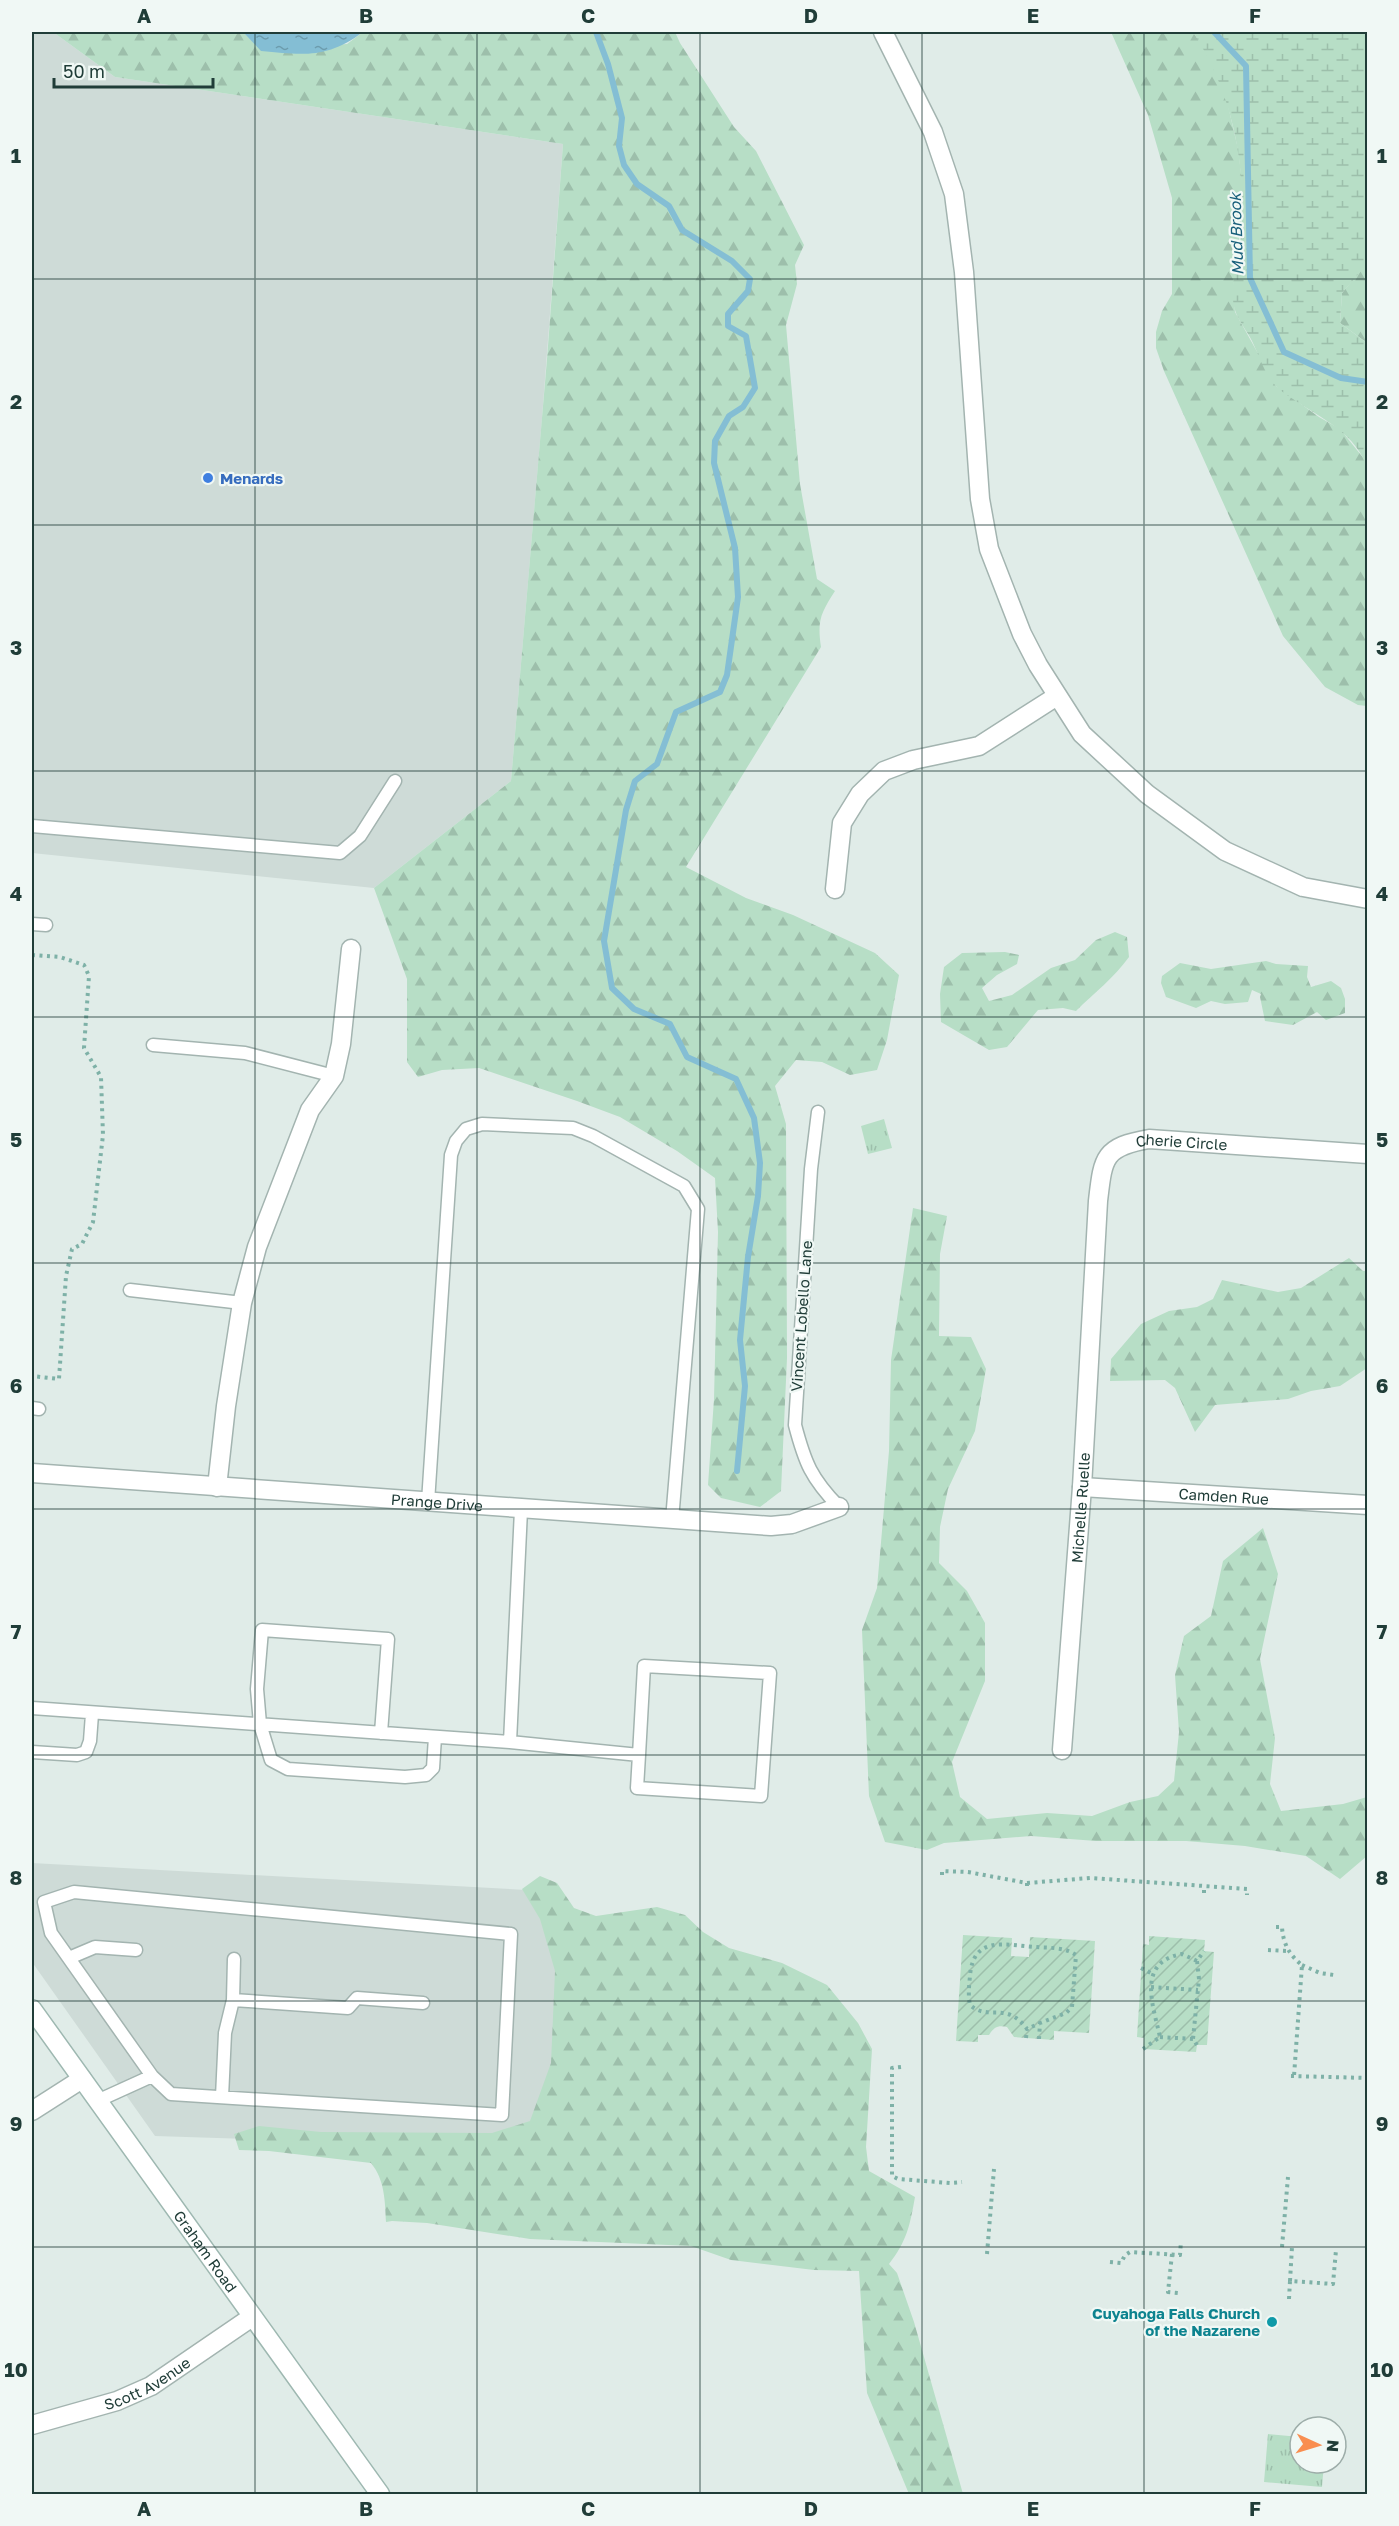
<svg xmlns="http://www.w3.org/2000/svg" width="1399" height="2526" font-family="'Golos Text',sans-serif">
	<style>
		.built { fill: #cedbd7 }
		.forest { fill: url(#forest-firs) }
		.wetland { fill: url(#wetland-marsh) }
		.park { fill: url(#park-tufts) }
		.garden { fill: url(#garden-furrows) }
		.water { fill: url(#water-ripples) }
		.lines { fill: none; stroke-linecap: round; stroke-linejoin: round }
		.stream { stroke: #84bed4; stroke-width: 6 }
		.service-casing { stroke: #a3b4b0; stroke-width: 15 }
		.minor-casing { stroke: #a3b4b0; stroke-width: 21 }
		.secondary-casing { stroke: #9eb8b1; stroke-width: 21 }
		.path { stroke: #7eb1a7; stroke-width: 4; stroke-dasharray: 3 4.5; stroke-linecap: butt }
		.service { stroke: #fff; stroke-width: 12 }
		.minor { stroke: #fff; stroke-width: 18 }
		.secondary { stroke: #fff; stroke-width: 18 }
		.grid { fill: none; stroke: #203d38; stroke-width: 1.5; stroke-opacity: 0.55 }
		.shop-dot { fill: #3f7fe0; stroke: #f0f8f5; stroke-width: 2 }
		.culture-dot { fill: #0f9aa8; stroke: #f0f8f5; stroke-width: 2 }
		.labels { text-anchor: middle; dominant-baseline: central; stroke-width: 4.5; stroke-linejoin: round; paint-order: stroke }
		.shop-label { font-size: 15px; font-weight: bold; fill: #366cbe; stroke: #f0f8f5; text-anchor: start }
		.street-label { font-size: 15px; fill: #203d38; stroke: #f0f8f5 }
		.culture-label { font-size: 15px; font-weight: bold; fill: #0d838f; stroke: #f0f8f5; text-anchor: end }
		.water-label { font-size: 16px; font-style: italic; fill: #175f7b; stroke: #f0f8f5 }
		.neatline { fill: none; stroke: #203d38; stroke-width: 2 }
		.grid-label { font-size: 20px; text-anchor: middle; font-weight: bold; fill: #203d38 }
	</style>
	<defs>
		<pattern id="forest-firs" width="22" height="20" patternUnits="userSpaceOnUse" patternTransform="scale(1.5)"><rect width="22" height="20" fill="#b7dec6"/><path d="M5 1l3.5 6h-7zM16 11l3.5 6h-7z" fill="#9dbfab"/></pattern>
		<pattern id="wetland-marsh" width="20" height="14" patternUnits="userSpaceOnUse" patternTransform="scale(1.5)"><rect width="20" height="14" fill="#b7dec6"/><path d="M1 5h8M5 5V1M11 12h8M15 12V8" fill="none" stroke="#9dbfab"/></pattern>
		<pattern id="park-tufts" width="24" height="20" patternUnits="userSpaceOnUse" patternTransform="scale(1.5)"><rect width="24" height="20" fill="#b7dec6"/><path d="M3 7l-1-3M5 7V3M7 7l1-3M15 17l-1-3M17 17v-4M19 17l1-3" fill="none" stroke="#9dbfab"/></pattern>
		<pattern id="garden-furrows" width="10" height="10" patternUnits="userSpaceOnUse" patternTransform="scale(1.5)"><rect width="10" height="10" fill="#b7dec6"/><path d="M-1 1l2-2M0 10L10 0M9 11l2-2" fill="none" stroke="#9dbfab"/></pattern>
		<pattern id="water-ripples" width="26" height="14" patternUnits="userSpaceOnUse" patternTransform="scale(1.5)"><rect width="26" height="14" fill="#84bed4"/><path d="M2 4q2-2 4 0t4 0M15 11q2-2 4 0t4 0" fill="none" stroke="#6c9cad"/></pattern>
	</defs>
	<rect width="100%" height="100%" fill="#e0ece8"/>
	<path class="built" d="M32,32h21l62,45 448,67 -21,274 -31,363 -137,107 -342,-35z
		M32,1863l531,29 -13,257 -395,-13 -123,-174z"/>
	<path class="forest" d="M53,32h190l18,18 86,-6 16,-12h312l5,11 54,84 22,24 48,94 -9,20 2,19 -11,41 14,159 17,95 18,12c-14,22 -18,29 -14,56l-135,220 60,31 47,17 82,38 24,22 -12,65 -10,30 -27,5 -28,-13 -26,-2 -21,26 11,38 1,234 -6,133 -21,16 -39,-9 -13,-13 6,-86 4,-167 -3,-54 -38,-27 -57,-34 -43,-16 -98,-33 -37,2 -24,7 -11,-15v-83l-33,-91 137,-107 36,-422 16,-215 -448,-67z
		M1111,32h82l17,25 16,40 12,52 4,32v34l-9,75 2,22 41,74 43,31 21,12 25,31 3,9 -1,237 -9,-1 -33,-18 -42,-51 -119,-265 -8,-23v-16l6,-21 10,-17v-96l-24,-83z
		M1367,258v85l-27,-20 2,-30 23,-28z
		M1115,932l12,5 2,20c-15,21 -35,36 -53,54l-13,-3 -25,2 -31,37 -18,3 -48,-28 -1,-28 4,-27 18,-14 43,-1 14,3 -2,9 -20,11 -15,13 7,13 23,-6 39,-27 24,-8 21,-20z
		M1266,961l10,3 32,2 -1,11 4,10 20,-6 10,7 4,11v14l-19,7 -9,-8 -24,13 -28,-4 -5,-24 1,-3 -9,-4 -4,12 -23,2 -14,-3 -15,7 -30,-11 -5,-14 1,-7 18,-13 31,6z
		M913,1208l34,8 -7,38 -1,82 32,1 15,32 -11,62 -27,58 -8,38 -1,36 28,28 18,32v58l-33,81 8,35 27,22 60,-6 45,3 38,-14 28,-6 16,-15 5,-49 -4,-57 9,-39 27,-20 12,-55 40,-33 15,46 -18,85 15,79 -5,46 11,27 62,-7 24,-7v59l-27,23 -34,-23 -61,-10 -59,-5h-90l-65,-5 -87,7 -17,7 -42,-8 -16,-46 -7,-166 15,-42 12,-137 2,-91z
		M1349,1258l14,13h4v97l-27,18 -29,5 -23,8 -73,6 -20,27 -20,-44 -10,-8 -55,1 1,-22 30,-35 28,-13 28,-4 16,-8 9,-19 56,12 23,-4z
		M540,1876l17,7 17,25 22,8 61,-9 28,8 18,17 26,16 53,15 45,22 31,38 14,26 -6,98 3,24 46,26c-5,28 -8,44 -26,67l8,9 17,49 49,172h-54l-42,-101 -8,-122 -45,-1 -83,-10 -40,-14 -161,-7 -103,-16 -35,-2 -6,1c-1,-20 -1,-42 -15,-59l-102,-12 -30,-1 -5,-16 25,-8 62,6 171,1 38,-12 21,-58 4,-92 -15,-52 -18,-30z"/>
	<path class="wetland" d="M1193,32h174v226l-1,7 -24,28 -2,30 27,20v126c-9,-35 -47,-51 -74,-70 -6,-4 -13,-8 -18,-14 -11,-12 -16,-30 -23,-44 -5,-10 -12,-18 -16,-28 -9,-23 3,-53 5,-77 6,-71 -9,-144 -48,-204z"/>
	<path class="park" d="M884,1119l8,29 -24,6 -7,-28z
		M1268,2434l32,3v26h24l-2,24 -58,-5z"/>
	<path class="garden" d="M963,1935l49,3 -1,18 18,1 1,-20 65,4 -6,92 -35,-2v9l-40,-3 -7,-10c-9,-2 -13,0 -18,8h-11v7l-22,-1z
		M1149,1936l56,4 -1,11 10,1 -7,93h-10l-1,7 -53,-3 1,-11 -7,-1 6,-93 6,1z"/>
	<path class="water" d="M243,32h120c-36,27 -60,23 -102,19z"/>
	<g class="lines">
		<path class="stream" d="M596,32l12,32 14,54 -3,28 5,19 13,19 32,22 13,24 50,31 18,18 -2,12 -20,23v12l18,10 9,52 -12,19 -14,9 -14,25 -1,22 21,85 3,49 -11,78 -7,17 -44,20 -19,52 -22,17 -9,29 -22,131 8,47 22,21 36,15 17,33 49,22 18,39 6,45 -2,33 -10,61 -8,83 5,46 -8,85
			M1214,32l32,34 4,212 34,74 57,26 27,4"/>
		<defs>
			<path id="service" d="M32,826l308,27 20,-17 35,-55
				M32,924l14,1
				M153,1045l92,8 89,23
				M818,1112l-7,57 -16,256c10,38 16,53 44,82
				M130,1290l112,13
				M32,1408l7,1
				M428,1502l23,-347 5,-14 10,-12 16,-5 91,4 20,8 91,50 14,23 -26,311
				M32,1708l478,34 11,-232
				M381,1733l7,-94 -126,-9 -5,59 3,35 11,36 17,9 117,8 21,-2 7,-7 2,-31
				M510,1742l129,13 -2,33 124,8 9,-123 -126,-7 -5,89
				M32,1752l45,3 9,-3 4,-11 2,-27
				M69,1958l26,-11 41,3
				M233,2000l115,8 9,-10 66,5
				M222,2097l3,-64 8,-33 1,-41
				M97,2101l55,-25 19,18 331,21 9,-181 -437,-42 -30,10 7,31 101,143"/>
			<g id="minor">
				<path d="M883,32l50,100 21,62 10,78 16,227 9,50 33,85 16,31 44,69 65,60 78,57 78,36 65,12"/>
				<path d="M835,889l7,-66 18,-29 24,-23 29,-11 66,-14 78,-50"/>
				<path id="s1" d="M32,1473l739,53 21,-2 47,-17"/>
				<path d="M217,1487l9,-81 16,-103 15,-56 53,-137 24,-34 7,-32 10,-95"/>
				<path id="s2" d="M1082,1487l286,18"/>
				<path id="s3" d="M1062,1750l20,-263 16,-286c5,-43 5,-54 51,-62l219,15"/>
				<path d="M32,2111l50,-32"/>
				<path id="s4" d="M32,2425l85,-24 34,-15 101,-69"/>
			</g>
			<g id="secondary">
				<path id="s5" d="M32,2009l348,485"/>
			</g>
		</defs>
		<use href="#service" class="service-casing"/>
		<use href="#minor" class="minor-casing"/>
		<use href="#secondary" class="secondary-casing"/>
		<path class="path" d="M32,955l28,2 24,8 5,11 -5,72 17,29 2,58 -10,87 -11,22 -10,5 -6,27 -7,103 -27,-3
			M942,1875v-4l26,1 59,11v6
			M1027,1883l63,-5 157,11v6
			M1204,1893v-7
			M1276,1927h6c1,16 7,28 20,38l-8,111
			M1268,1950l20,1
			M1302,1965l18,8 14,2
			M1141,1968l12,6
			M1151,1987l47,3
			M1160,2037l33,2
			M1026,2038l1,-9
			M1039,2039l1,-16 26,-10 6,-6 4,-52c-11,-8 -27,-7 -41,-8 -30,-2 -62,-12 -65,29 -1,10 -2,19 0,29 20,17 35,-5 57,24l13,-6
			M1197,2045l-4,-6 6,-60 -2,-18 7,-10
			M1143,2049l17,-12c-7,-32 -24,-75 22,-83l15,7
			M901,2067l-9,1v108l6,3 52,4 12,-1
			M1291,2076l77,2
			M1282,2247l6,-70
			M987,2254l7,-85
			M1172,2254l-4,38 10,1
			M1110,2262l11,1 4,-8 5,-3 50,3 1,-14
			M1290,2281l2,-34
			M1289,2299l1,-18 43,3 3,-34"/>
		<use href="#service" class="service"/>
		<use href="#minor" class="minor"/>
		<use href="#secondary" class="secondary"/>
	</g>
	<path class="grid" d="M255,32v2462M477,32v2462M700,32v2462M922,32v2462M1144,32v2462M32,279h1336M32,525h1336M32,771h1336M32,1017h1336M32,1263h1336M32,1509h1336M32,1755h1336M32,2001h1336M32,2247h1336"/>
	<circle class="shop-dot" cx="208" cy="478" r="6"/>
	<circle class="culture-dot" cx="1272" cy="2322" r="6"/>
	<g class="labels">
		<g class="shop-label">
			<text x="220" y="478">Menards</text>
		</g>
		<g class="street-label">
			<text stroke="none"><textPath href="#s3" startOffset="674">Cherie Circle</textPath></text>
			<text transform="translate(801 1316) rotate(-86)">Vincent Lobello Lane</text>
			<text stroke="none"><textPath href="#s2" startOffset="142">Camden Rue</textPath></text>
			<text stroke="none"><textPath href="#s1" startOffset="406">Prange Drive</textPath></text>
			<text stroke="none"><textPath href="#s3" startOffset="243">Michelle Ruelle</textPath></text>
			<text stroke="none"><textPath href="#s5" startOffset="298">Graham Road</textPath></text>
			<text stroke="none"><textPath href="#s4" startOffset="123">Scott Avenue</textPath></text>
		</g>
		<g class="culture-label">
			<text x="1260" y="2313">Cuyahoga Falls Church<tspan x="1260" dy="17">of the Nazarene</tspan></text>
		</g>
		<g class="water-label">
			<text transform="translate(1236 234) rotate(-92)">Mud Brook</text>
		</g>
	</g>
	<rect width="1399" height="2526" fill="none" stroke="#f0f8f5" stroke-width="66"/>
	<g transform="translate(1318 2445) rotate(94)"><circle r="28" fill="#f0f8f5" stroke="#9dada9" stroke-width="1.5"/>
	<path d="M0-4.5L10 22L0 15L-10 22Z" fill="#f98e50"/>
	<text y="-9" font-size="16" font-weight="bold" text-anchor="middle" fill="#203d38">N</text>
	</g>
	<path d="M54 78v9h159v-9" fill="none" stroke="#203d38" stroke-width="3"/>
	<text x="63" y="78" font-size="18" fill="#203d38" stroke="#f0f8f5" stroke-width="4.5" paint-order="stroke">50 m</text>
	<rect x="33" y="33" width="1333" height="2460" class="neatline"/>
	<g class="grid-label">
		<text x="144" y="23">A</text>
		<text x="366" y="23">B</text>
		<text x="588" y="23">C</text>
		<text x="811" y="23">D</text>
		<text x="1033" y="23">E</text>
		<text x="1255" y="23">F</text>
		<text x="16" y="163">1</text>
		<text x="1382" y="163">1</text>
		<text x="16" y="409">2</text>
		<text x="1382" y="409">2</text>
		<text x="16" y="655">3</text>
		<text x="1382" y="655">3</text>
		<text x="16" y="901">4</text>
		<text x="1382" y="901">4</text>
		<text x="16" y="1147">5</text>
		<text x="1382" y="1147">5</text>
		<text x="16" y="1393">6</text>
		<text x="1382" y="1393">6</text>
		<text x="16" y="1639">7</text>
		<text x="1382" y="1639">7</text>
		<text x="16" y="1885">8</text>
		<text x="1382" y="1885">8</text>
		<text x="16" y="2131">9</text>
		<text x="1382" y="2131">9</text>
		<text x="16" y="2377">10</text>
		<text x="1382" y="2377">10</text>
		<text x="144" y="2516">A</text>
		<text x="366" y="2516">B</text>
		<text x="588" y="2516">C</text>
		<text x="811" y="2516">D</text>
		<text x="1033" y="2516">E</text>
		<text x="1255" y="2516">F</text>
	</g>
</svg>
